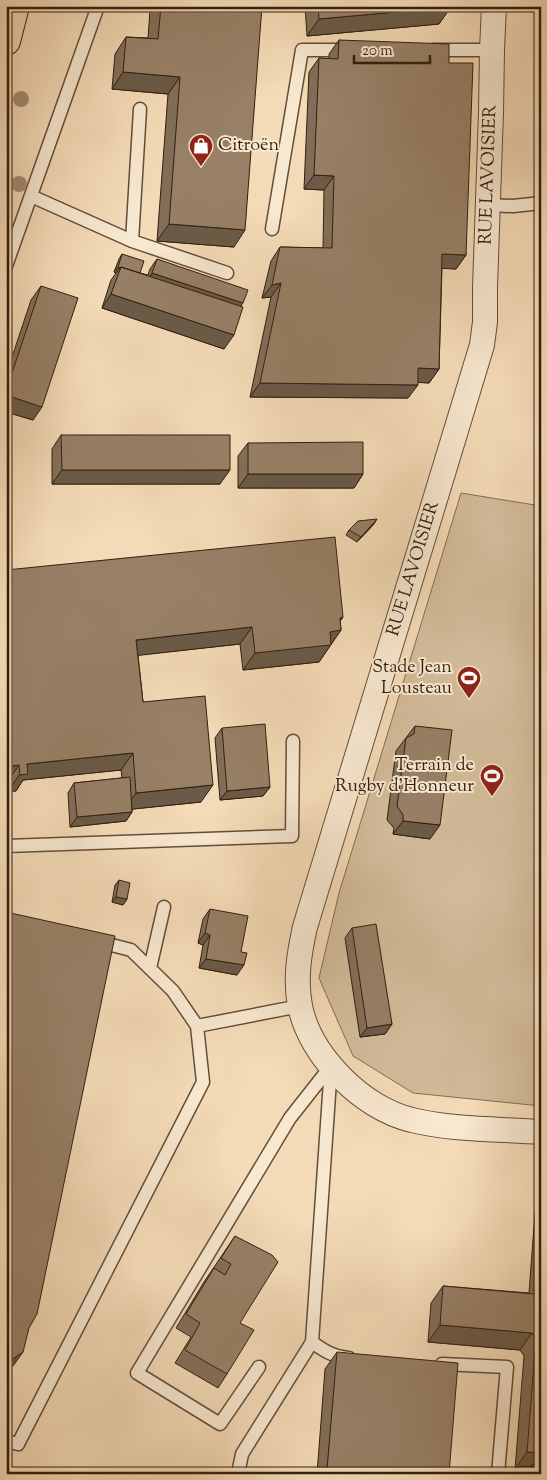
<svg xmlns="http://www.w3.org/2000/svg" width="547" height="1480" font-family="'Sorts Mill Goudy',serif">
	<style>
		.pitch { fill: #d3bb9a; stroke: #836c54 }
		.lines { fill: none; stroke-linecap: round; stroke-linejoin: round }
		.service-casing { stroke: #634d39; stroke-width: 15 }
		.minor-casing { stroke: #634d39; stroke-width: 26 }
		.primary-casing { stroke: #331e0f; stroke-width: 30 }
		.service { stroke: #f8e8d0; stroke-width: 12 }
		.minor { stroke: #f8e8d0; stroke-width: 24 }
		.primary { stroke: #f4dbb7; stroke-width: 28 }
		.tree { fill: #a48d72 }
		.wall { fill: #826e58; stroke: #331e0f }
		.shaded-wall { fill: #6a5a47; stroke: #331e0f }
		.building { fill: #978066; stroke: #331e0f }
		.labels { text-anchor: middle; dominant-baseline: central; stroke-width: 4; stroke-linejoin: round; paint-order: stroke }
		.poi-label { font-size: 18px; fill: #331e0f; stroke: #f8e8d0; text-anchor: end }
		.street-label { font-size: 18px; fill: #331e0f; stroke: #f8e8d0 }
	</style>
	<rect width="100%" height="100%" fill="#f4dbb7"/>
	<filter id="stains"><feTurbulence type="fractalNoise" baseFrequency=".004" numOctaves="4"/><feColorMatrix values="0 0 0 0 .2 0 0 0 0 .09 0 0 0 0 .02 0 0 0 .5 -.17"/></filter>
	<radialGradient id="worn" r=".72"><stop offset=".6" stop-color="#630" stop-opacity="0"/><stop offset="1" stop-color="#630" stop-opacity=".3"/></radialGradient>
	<path class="pitch" d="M461,493l80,13v600l-128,-13 -60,-37 -34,-78 20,-85z"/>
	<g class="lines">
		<defs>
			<path id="service" d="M433,50h59
				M31,196l101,45 95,32
				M487,205l26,1 28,-3
				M272,229l30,-179h46
				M132,241l8,-132
				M6,266l92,-260
				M6,846l286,-10 1,-95
				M96,941l35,9 42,41 24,35
				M150,968l14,-61
				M312,1342c12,9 22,15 37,16
				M442,1364l65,3 -9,107
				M6,1441l12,3 185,-362 -6,-56 103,-20
				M238,1474l4,-20 70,-112 19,-276 -41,52 -153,255 83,51 39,-57"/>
			<path id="minor" d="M494,6l-2,44 -1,62 -6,176v34l-3,23 -177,582c-6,27 -10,52 -5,79 10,50 63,103 112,114 40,10 88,9 129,12"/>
			<path id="primary" d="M6,41l9,-35"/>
		</defs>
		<use href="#service" class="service-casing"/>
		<use href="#minor" class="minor-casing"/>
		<use href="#primary" class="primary-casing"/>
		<use href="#service" class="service"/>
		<use href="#minor" class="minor"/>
		<use href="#primary" class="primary"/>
	</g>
	<g class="tree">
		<circle cx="21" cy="99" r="8"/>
		<circle cx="19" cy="184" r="8"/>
	</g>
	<path class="wall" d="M153,6h109l-28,241 -77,-6 11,-147 -56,-5 3,-35 11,-17 22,1 2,-28z
		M305,6h146l-12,18 -132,12z
		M339,40l110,23 17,192 -10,14 -14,-1 -3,101 -10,14 -11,-1 -10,16 -158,-1 21,-100 -9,1 9,-37 9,-14 43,1 1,-58 -20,-1 5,-117 10,-14 10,1v-5z
		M122,254l18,19 8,2 2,-6 7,-10 84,47 -17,43 -122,-41 9,-28 5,-7 -2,-1 5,-13z
		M41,286l-8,134 -27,-8v-37l25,-75z
		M61,435l159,49h-168v-35z
		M248,443l115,31 -9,14h-116v-32z
		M374,524l-17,18 -11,-7 3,-5z
		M6,570l337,47 -3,4 1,9 -22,32 -76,8 -3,-26 -102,11 5,47 58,100 -69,7v3l-6,9 -56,6 -2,-34 6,-10 48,-5 -1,-8 -98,10 -7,11h-8l-1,-9h-1z
		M415,726l15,113 -37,-5 1,-6 -7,-8 9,-69z
		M222,728l48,59 -7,9 -43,4 -5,-62z
		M119,880l8,19 -4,6 -11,-3 3,-17z
		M210,909l31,43 -4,23 -38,-7 4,-23 -5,-2 5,-24z
		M352,928l40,96 -7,10 -25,3 -15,-99z
		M541,1181v293h-25l4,-5h-5l9,-113 -4,-6 -92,-8 3,-39 12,-17 86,7 8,-107z
		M235,1236l5,87 -13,51 -9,14 -43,-25 16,-26 -15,-9 28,-46z
		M337,1352l112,122h-132l8,-105z"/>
	<path class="shaded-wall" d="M451,7l-12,17 -132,12 12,-17z
		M123,72l57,5 -12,17 -56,-5z
		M314,175l20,1 -10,14 -20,-1z
		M169,224l76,6 -11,17 -77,-6z
		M442,254l24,1 -10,14 -23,-1z
		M118,267l2,1 -4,5 -2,-1z
		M152,273l91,30 -7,10 -90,-30z
		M281,283l-10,14 -9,1 10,-13z
		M111,294l123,41 -10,14 -122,-41z
		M418,368l21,1 -10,14 -20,-1z
		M260,383l158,2 -10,13 -158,-1z
		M6,395l36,12 -9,13 -27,-8z
		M62,470h168l-10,14h-168z
		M248,474h115l-9,14h-116z
		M377,519l-3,5 -17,18 4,-5z
		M343,617l-10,14 8,-1 -22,32 -76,8 12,-17z
		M252,627l-12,17 -116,13 12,-17z
		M133,753l-12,17 -98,10 -7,11h-8l19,-27z
		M19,765l-12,17h-1v-15z
		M213,785l-12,17 -77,8 12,-17z
		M270,787l-7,9 -43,4 7,-9z
		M132,812l-6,9 -56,6 7,-10z
		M403,821l37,4 -10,14 -37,-5z
		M116,897l11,2 -4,6 -11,-3z
		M205,933l5,2 -7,10 -5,-2z
		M206,959l38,6 -7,10 -38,-7z
		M392,1024l-7,10 -25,3 7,-9z
		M440,1325l92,8 -12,17 -92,-8z
		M23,1352l-10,14 -7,5v-13z
		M527,1452l14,1v18l-10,-6 -3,5 -6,-4 -2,3h-5z
		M327,1469l60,5h-63z"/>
	<path class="building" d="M161,6h101l-17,224 -76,-6 11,-147 -57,-5 3,-35 32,2z
		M318,6h133v1l-132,12z
		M339,40l110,4v19h24l-7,192 -24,-1 -3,115 -21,-1v17l-158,-2 21,-100 -9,2 8,-38 52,1 2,-72 -20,-1 5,-117 19,1z
		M122,254l22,7 -4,12 -19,-6 -1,1 -2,-1z
		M157,259l91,31 -5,13 -91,-30z
		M121,267l122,40 -9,28 -123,-41z
		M41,286l37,12 -36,109 -36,-12v-4z
		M61,435h169v35h-168z
		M363,442v32h-115v-31z
		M377,519l-16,18 -12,-7 9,-9z
		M335,537l8,80 -3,1 1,12 -11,2 1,13 -76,8 -3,-26 -116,13 7,62 62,-6 8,89 -77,8 -3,-40 -106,11 1,10 -8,1 -1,-10 -13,2v-197z
		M265,724l5,63 -43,4 -5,-63z
		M415,726l37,4 -12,95 -37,-4v-6l-6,-9 9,-68 8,-4z
		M130,777l2,35 -55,5 -3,-34z
		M119,880l11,3 -3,16 -11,-2z
		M210,909l38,7 -7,36 6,1 -3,12 -38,-6 4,-24 -5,-2z
		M6,912l109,24 -78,378 -8,14 -6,24 -10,7 -7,-1z
		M376,924l16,100 -25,4 -15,-100z
		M235,1236l37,19 6,7 -38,61 14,7 -27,44 -42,-24 15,-27 -14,-9 28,-46 11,7 6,-11 -10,-6z
		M541,1271v182l-14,-1 9,-113 -4,-6 -92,-8 3,-39 91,8 5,-5z
		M337,1352l121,11 -9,111h-62l-60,-5z
		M531,1465h10v2h-10z
		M522,1466l19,1v7h-20z"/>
	<defs>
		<symbol id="shop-pin" viewBox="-11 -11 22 30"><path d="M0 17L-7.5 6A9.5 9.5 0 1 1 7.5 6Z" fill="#8f2418" stroke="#f8e8d0"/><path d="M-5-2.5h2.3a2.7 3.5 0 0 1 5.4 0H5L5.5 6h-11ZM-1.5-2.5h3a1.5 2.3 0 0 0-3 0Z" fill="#fff"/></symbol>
		<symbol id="stadium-pin" viewBox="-11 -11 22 30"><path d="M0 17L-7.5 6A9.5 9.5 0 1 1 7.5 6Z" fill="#8f2418" stroke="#f8e8d0"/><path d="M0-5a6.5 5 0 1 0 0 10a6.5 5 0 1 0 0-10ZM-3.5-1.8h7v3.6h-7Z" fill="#fff"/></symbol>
	</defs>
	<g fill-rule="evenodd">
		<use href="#shop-pin" x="187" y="132" width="28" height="38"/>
		<use href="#stadium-pin" x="455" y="664" width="28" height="38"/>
		<use href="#stadium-pin" x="478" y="762" width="28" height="38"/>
	</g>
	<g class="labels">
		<g class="poi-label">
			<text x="218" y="146" text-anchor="start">Citroën</text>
			<text x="452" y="668">Stade Jean<tspan x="452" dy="21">Lousteau</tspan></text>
			<text x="474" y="766">Terrain de<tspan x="474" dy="21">Rugby d'Honneur</tspan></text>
		</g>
		<g class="street-label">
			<text transform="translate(489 175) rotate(-88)">RUE LAVOISIER</text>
			<text transform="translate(414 569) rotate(-73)">RUE LAVOISIER</text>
		</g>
	</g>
	<rect width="547" height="1480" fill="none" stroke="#f4dbb7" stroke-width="25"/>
	<rect x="8" y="8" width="532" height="1465" fill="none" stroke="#331e0f" stroke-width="2.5"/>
	<rect x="12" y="12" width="522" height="1455" fill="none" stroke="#331e0f"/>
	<path d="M354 55v8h76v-8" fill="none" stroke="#331e0f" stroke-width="2.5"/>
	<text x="362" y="55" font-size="15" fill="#331e0f" stroke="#f8e8d0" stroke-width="4" paint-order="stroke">20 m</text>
	<rect width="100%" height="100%" filter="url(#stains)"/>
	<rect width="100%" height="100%" fill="url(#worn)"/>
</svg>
